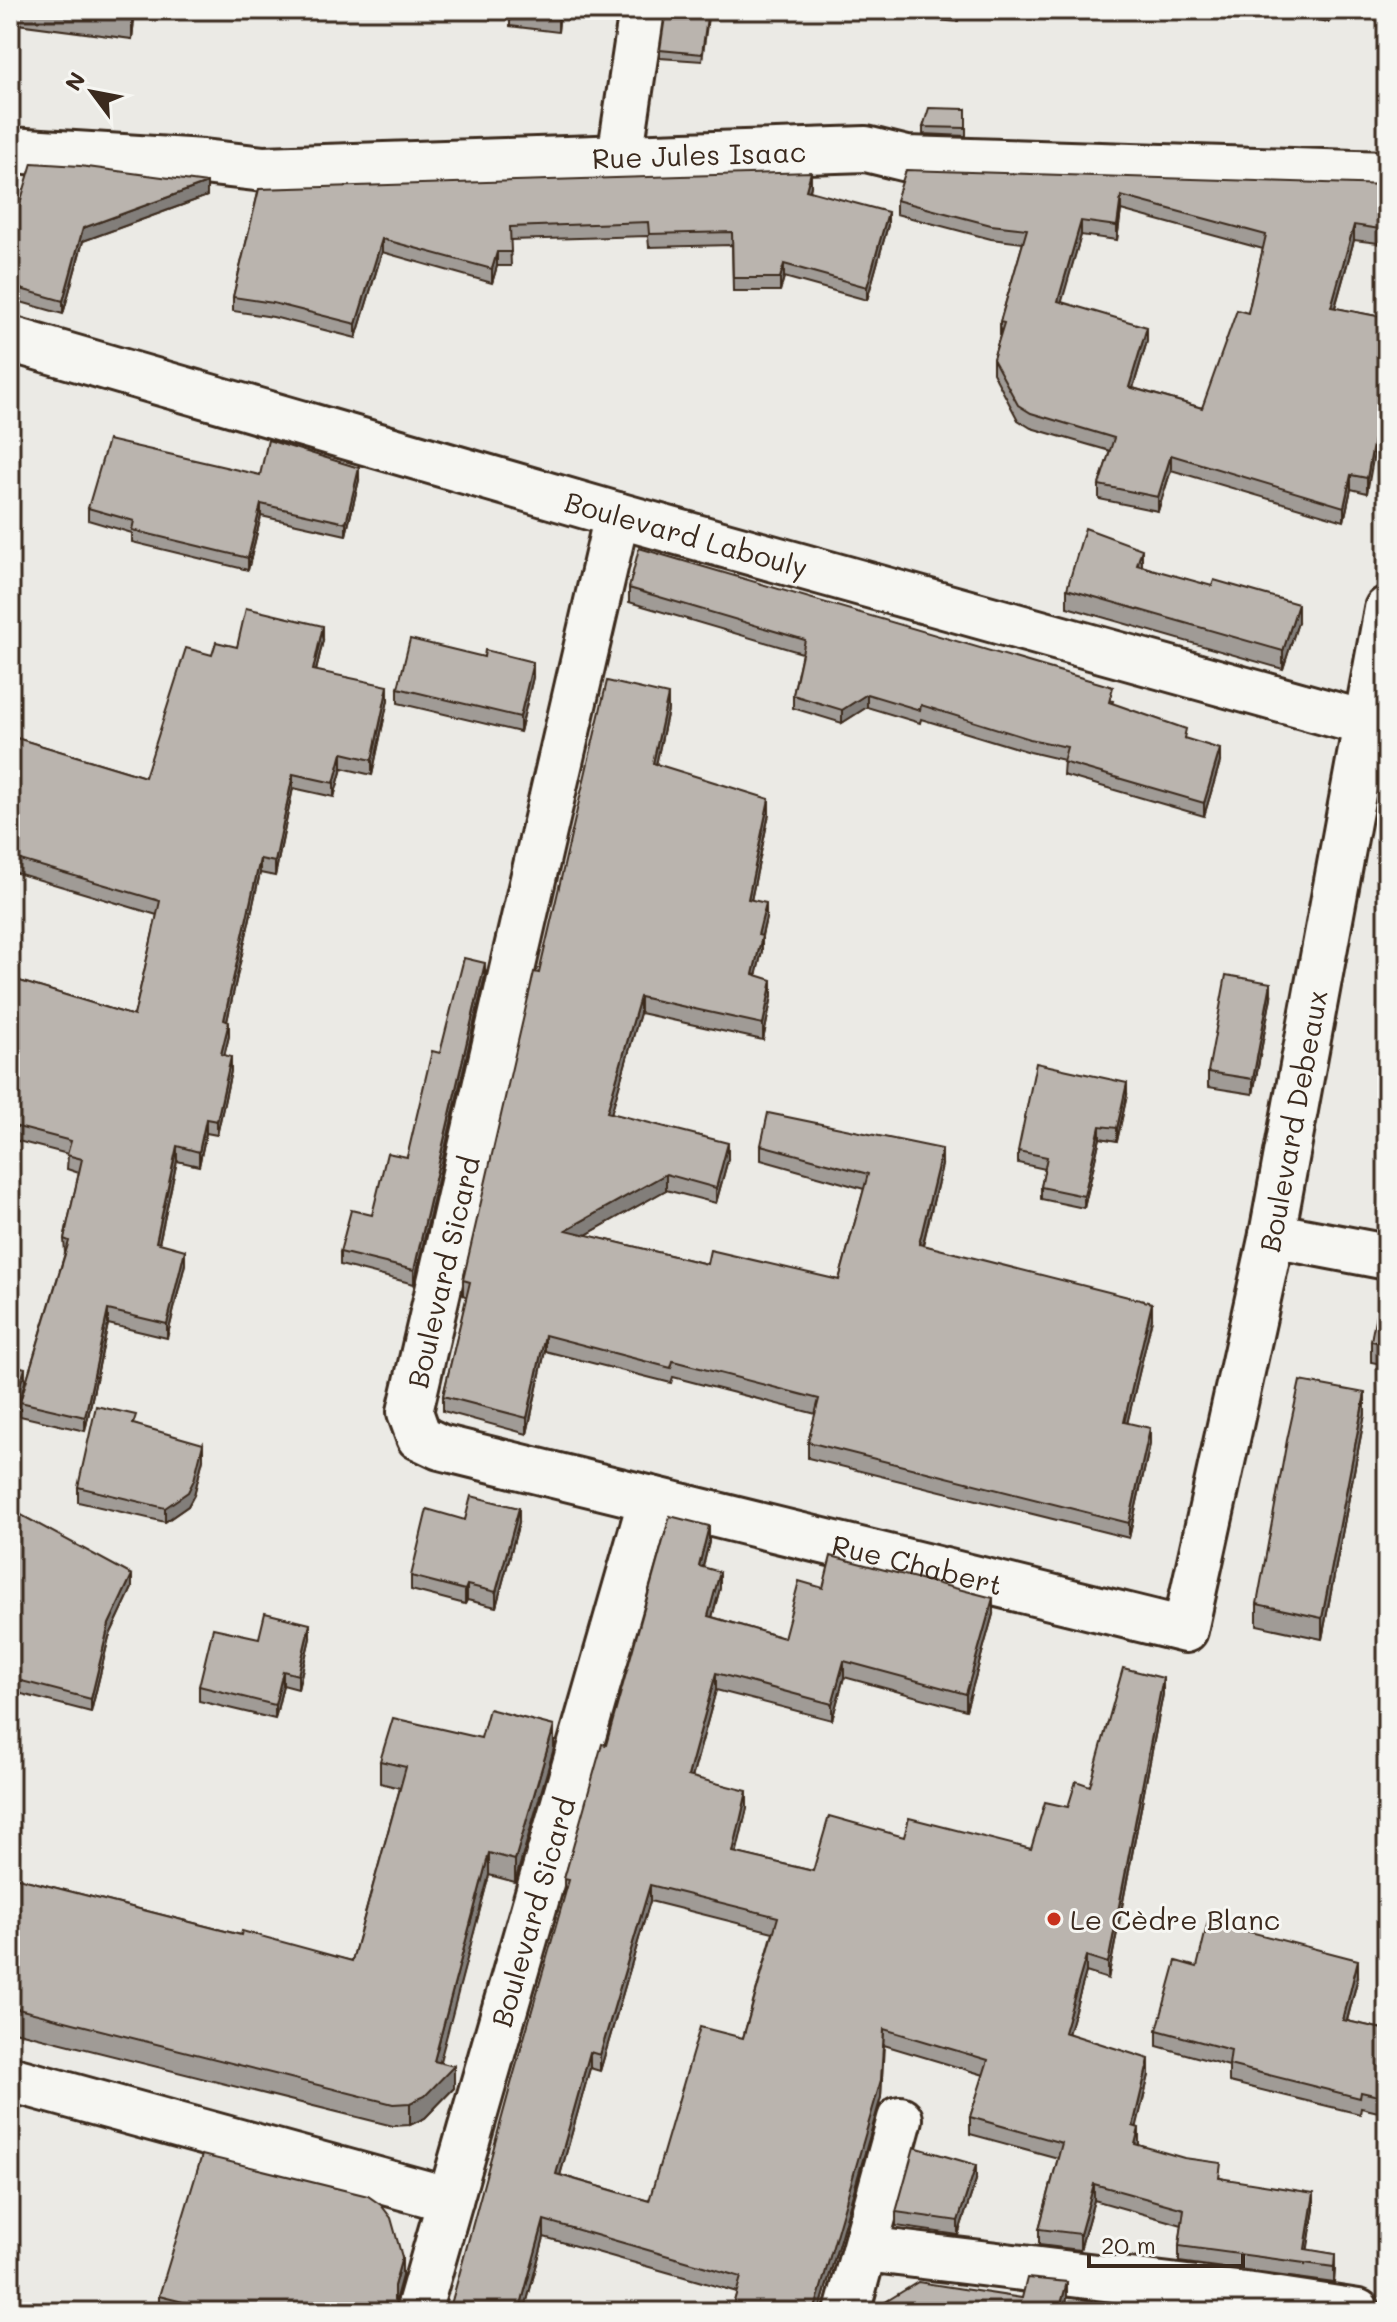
<svg xmlns="http://www.w3.org/2000/svg" width="1397" height="2322" font-family="Mali,sans-serif">
	<style>
		.lines { fill: none; stroke-linecap: round; stroke-linejoin: round }
		.minor-casing { stroke: #3b2a1e; stroke-width: 50 }
		.minor { stroke: #f6f6f2; stroke-width: 44 }
		.wall { fill: #a09b96; stroke: #3b2a1e; stroke-width: 2; fill-rule: evenodd }
		.shaded-wall { fill: #827e7a; stroke: #3b2a1e; stroke-width: 2 }
		.building { fill: #bab4ae; stroke: #3b2a1e; stroke-width: 2; fill-rule: evenodd }
		.poi-dot { fill: #c8321e; stroke: #f6f6f2; stroke-width: 3 }
		.labels { text-anchor: middle; dominant-baseline: central; stroke-width: 6; stroke-linejoin: round; paint-order: stroke }
		.street-label { font-size: 28px; fill: #3b2a1e; stroke: #f6f6f2 }
		.poi-label { font-size: 28px; fill: #3b2a1e; stroke: #f6f6f2; text-anchor: start }
	</style>
	<rect width="100%" height="100%" fill="#ebeae5"/>
	<filter id="ink" filterUnits="userSpaceOnUse"><feTurbulence type="fractalNoise" baseFrequency=".0125" numOctaves="2"/><feDisplacementMap in="SourceGraphic" scale="16" xChannelSelector="R" yChannelSelector="G"/><feConvolveMatrix kernelMatrix="1 2 1 2 8 2 1 2 1" color-interpolation-filters="sRGB"/></filter>
	<g filter="url(#ink)">
		<g class="lines">
			<defs>
				<g id="minor">
					<path id="s1" d="M10,150l193,12 61,7 602,-20 41,10 480,15"/>
					<path d="M620,157l22,-147"/>
					<path id="s2" d="M10,339l607,176 747,208"/>
					<path id="s3" d="M617,515l-207,897 9,25 21,10 745,183 87,-395 115,-626"/>
					<path d="M1272,1235l115,22"/>
					<path d="M10,2079l440,121"/>
					<path d="M865,2249l388,47 105,16"/>
					<path id="s4" d="M418,2312l233,-813"/>
					<path d="M847,2312l53,-193"/>
				</g>
			</defs>
			<use href="#minor" class="minor-casing"/>
			<use href="#minor" class="minor"/>
		</g>
		<path class="wall" d="M10,10h125l-3,29 -122,-16z
			M510,10h50l-2,22 -48,-6z
			M709,10l-7,51 -42,-3v-8z
			M842,10h117l-1,12 -111,-10v-1z
			M990,10h49l-1,6z
			M1257,10h74l-2,12z
			M966,109v27l-43,-2v-7z
			M1387,185v59l-33,-4 -19,68 52,10 -20,175 -16,-4 -7,32 -173,-51 -13,41 -59,-12v-14l11,-34 -79,-23 -13,-8 -25,-47v-14l7,-23v-14l23,-79 -32,-4 -95,-25v-14zM1121,210l142,39 -15,64 -46,95 -69,-20 14,-47 -86,-39 20,-67 36,5z
			M811,186l-1,5 78,34 -21,75 -83,-23 -4,14h-47l-1,-46 -83,2 -1,-11 -138,4 1,26h-14l-5,17 -110,-31 -26,86 -83,-21 -40,-6v-14l26,-108z
			M207,196l-124,45 -20,73 -53,-15v-62z
			M260,475l99,5 -13,55 -85,-19 -13,54 -116,-28v-9l-44,-13v-12z
			M1142,566l156,56 -15,47 -216,-62v-18z
			M629,588l484,113 -1,3 74,35 34,23 -16,54 -141,-41 1,-15 -34,-8 -109,-33 -1,4 -53,-16 -25,16 -49,-15v-13l9,-42 -173,-51z
			M323,640l-7,31 72,29 -16,75 -30,-7 -8,29 -41,-9 -18,88 -15,-3 -33,148 2,15 -5,19 7,16 -14,64 -11,-2 -7,33 -22,-5 -18,82 26,21 -18,74 -59,-14 -23,107 -65,-15v-14l45,-149 -1,-14 15,-66 -12,-4 1,-15 -58,-15v-161l124,38 23,-101 -147,-44v-135l135,41 67,-122 25,-8z
			M484,657l49,20 -13,55 -122,-29v-15z
			M668,710l-12,54 113,50 -18,86 15,18 -4,18v15l-6,24 16,21 -9,44 -123,-27 -29,100 117,46 -12,44 -50,-13 -80,45 121,29 132,16 25,-91 -103,-29v-15l181,20 -19,80 229,74 -25,104 23,21 -21,94 -321,-80v-16l8,-28 -143,-37 -2,6 -126,-32 -18,83 -84,-23v-15l24,-99 -4,-2v-15l76,-307z
			M485,976l-71,308 -74,-19v-13l32,-37 35,-58 33,-104z
			M1271,997l-18,97 -45,-7v-15z
			M1127,1095l-10,46 -17,-3 -16,70 -43,-9v-12l4,-18 -27,-6v-12z
			M1387,1277v88l-16,-3v-21z
			M1365,1414l-43,225 -65,-14v-21z
			M136,1425l67,34 -9,36 -6,11 -23,16 -87,-20v-15z
			M10,1516l122,72 -23,49 -18,75 -81,-21z
			M465,1520l54,2 -23,85 -29,-7 -2,4 -54,-14v-14z
			M709,1542l-6,25 17,21 -8,29 72,21 39,-50 170,26 -27,96 -122,-33 -12,43 -116,-30 -24,88 55,30 -11,45 77,18 91,-34 127,12 37,-42 22,-21 73,-92 -55,285 -22,-7 -18,61 81,42 -13,52 3,18 82,33 93,31 -7,41 28,4 -1,29 -155,-21v-16l3,-21 -88,-25 -14,50 -41,-5v-16l19,-71 -88,-24v-17l14,-42 -100,-30 -3,52 -62,215h-88l6,-20 -193,-55 -20,75 41,-417h-1v-16l42,-134zM650,1901l123,31 -30,106 -94,163 -89,-26 30,-107 10,3z
			M259,1638h51l-12,51 -15,-4 -8,34 -76,-18v-15z
			M481,1738l73,10 -39,134 -26,-7 -50,187 15,26 -29,30 -15,7 -17,1 -383,-96v-154l231,59 111,26 48,-173 -20,-5v-22z
			M1197,1967l161,10 -11,44 40,9v84l-26,-6 -1,6 -131,-32v-16l-72,-20v-16z
			M976,2180l-18,55 -62,-9v-14z
			M402,2276l-7,25 8,11h-244v-16z"/>
		<path class="shaded-wall" d="M132,10h3l-3,29z
			M558,10h2l-2,22z
			M811,172v14l-5,17v-13z
			M207,183v13l-124,45 -20,73v-13l20,-73z
			M1121,196v14l-4,30v-14z
			M888,212v13l-21,75v-13z
			M1081,221v14l-23,80v-14z
			M1354,225v15l-23,81v-14z
			M382,239v13l-26,86v-14z
			M497,252v14l-5,17v-14z
			M784,264v13l-4,14v-13z
			M1147,327v14l-18,60v-14z
			M1387,366v15l-20,112v-15z
			M1171,455v15l-13,41v-14z
			M359,468v12l-13,55v-12z
			M1351,475v14l-7,32v-14z
			M261,504v12l-13,54v-12z
			M1142,549v17l-5,-1z
			M1298,604v18l-15,47v-18z
			M17,619v14l-7,25v-14z
			M323,626v14l-10,44v-14z
			M533,662v15l-13,55v-15z
			M388,686v14l-16,75v-15z
			M867,694v13l-25,16v-13z
			M668,695v15l-15,69v-16z
			M1220,749v13l-16,54v-13z
			M342,753v15l-8,29v-14z
			M293,774v14l-18,88v-14z
			M769,799v15l-21,101v-16z
			M260,859v14l-36,162v-15z
			M766,903v15l-8,33v-16z
			M762,936v15l-9,39v-16z
			M485,963v13l-71,308v-14z
			M772,980v16l-9,44v-16z
			M1271,983v14l-18,97v-15z
			M640,997v16l-33,115v-16z
			M229,1022v14l-8,33v-15z
			M231,1057v14l-14,64v-14z
			M1127,1083v12l-10,46v-13z
			M206,1119v14l-7,33v-14z
			M1100,1126v12l-16,70v-12z
			M728,1143v16l-12,44v-15z
			M177,1146v15l-21,96v-15z
			M942,1149v16l-23,95v-16z
			M666,1174v16l-100,56v-16z
			M185,1250v14l-18,74v-14z
			M1152,1303v16l-28,118v-15z
			M108,1310v14l-23,107v-14z
			M545,1335v16l-18,83v-16z
			M25,1368v14l-15,51v-14z
			M1365,1393v21l-43,225v-21z
			M1150,1428v16l-21,94v-15z
			M203,1444v15l-9,36 -6,11 -23,16v-14z
			M519,1508v14l-23,85v-15z
			M709,1526v16l-10,40v-16z
			M720,1572v16l-12,44v-16z
			M132,1575v13l-23,49 -18,75v-13l18,-75z
			M467,1585v15l-2,4v-14z
			M993,1598v16l-27,96v-16z
			M310,1624v14l-12,51v-14z
			M844,1661v16l-12,43v-16z
			M283,1671v14l-8,34v-14z
			M716,1673v17l-28,103v-17z
			M1163,1678v16l-55,285v-16z
			M554,1726v22l-39,134v-22z
			M747,1791v17l-14,60v-16z
			M489,1853v22l-55,209v-23z
			M650,1885v16l-50,170v-16z
			M1086,1956v16l-22,76v-16z
			M1358,1960v17l-15,59v-16z
			M884,2029l-3,68 -62,215h-5z
			M590,2052v16l-34,122v-16z
			M1149,2059v16l-16,67v-16z
			M454,2066v22l-29,30 -15,7v-22z
			M1139,2128v17l-4,15v-16z
			M976,2165v15l-18,55v-14z
			M1094,2184v16l-14,50v-16z
			M1314,2193v16l-9,57v-17z
			M544,2220v17l-20,75h-5z
			M1335,2254v16l-1,13v-16z
			M402,2257v19l-8,29v-19z
			M1067,2282v17l-3,13 -3,-8z"/>
		<path class="building" d="M111,10h21v3z
			M535,10h23v3z
			M666,10h42l-6,44 -42,-4z
			M929,108l37,1v19l-43,-1z
			M32,163l48,3 127,17 -124,45 -20,73 -53,-15v-49z
			M906,170l481,15v45l-33,-5 -23,82 56,11v48l-20,112 -16,-3 -7,32 -173,-52 -13,42 -59,-12 15,-47 -83,-25 -13,-8 -25,-46 11,-36 -4,-1 27,-93 -36,-4 -95,-25zM1121,196l145,39 -18,78 -11,-3 -35,98 -73,-21 18,-60 -89,-26 23,-80 36,5z
			M811,172l-5,18 82,22 -21,75 -83,-23 -4,14h-47l-1,-46 -83,2 -1,-12 -138,5 1,25h-14l-5,17 -110,-30 -26,85 -83,-21 -40,-6 26,-108z
			M108,440l152,35 8,-35 91,28 -13,55 -85,-19 -13,54 -116,-28 2,-9 -46,-13z
			M1085,528l57,21 -5,16 75,21 2,-6 84,24 -15,47 -216,-62z
			M639,548l474,139 -4,15 77,27 -2,9 36,11 -16,54 -141,-41 4,-15 -37,-8 -109,-34 -1,5 -53,-16 -25,16 -49,-15 12,-55 -176,-52z
			M246,608l77,18 -10,44 75,16 -16,74 -30,-7 -8,30 -41,-9 -18,88 -15,-3 -36,161 5,2 -8,32 10,3 -14,64 -11,-2 -7,33 -22,-6 -21,96 29,8 -18,74 -59,-14 -23,107 -65,-15 49,-161 -5,-2 18,-80 -15,-4 4,-14 -61,-16v-147l124,38 26,-115 -150,-44v-121l135,41 41,-129 26,7 4,-13 21,5z
			M10,616l7,3 -7,25z
			M410,639l74,18 1,-7 48,12 -13,55 -122,-29z
			M607,681l61,14 -15,68 116,36 -21,100 18,4 -8,32 4,1 -9,38 19,6 -9,44 -123,-27 -33,115 121,31 -12,45 -50,-14 -100,56 141,34 3,-14 129,30 29,-106 -107,-29 7,-32 174,36 -23,95 233,59 -28,119 26,6 -21,95 -321,-81 11,-43 -146,-38 -2,7 -126,-33 -18,83 -84,-22 27,-114 -7,-2 71,-308 5,1z
			M464,958l21,5 -71,307 -74,-18 11,-42 21,5 15,-62 20,4 25,-106 8,2z
			M1226,975l45,8 -18,96 -45,-7z
			M1036,1063l91,20 -10,45 -17,-2 -16,70 -43,-9 6,-30 -29,-6z
			M1383,1276l4,1v67l-16,-3z
			M10,1364l15,4 -15,51z
			M1300,1381l65,12 -43,225 -65,-14 30,-164z
			M96,1406l40,9 -3,9 70,20 -9,36 -6,12 -23,16 -87,-21z
			M471,1496l48,12 -23,84 -29,-7 -2,5 -54,-14 16,-67 38,11z
			M12,1510l120,65 -23,49 -18,75 -81,-21v-162z
			M670,1516l39,10 -10,40 21,6 -12,44 76,22 15,-57 24,7 8,-32 162,42 -27,96 -122,-33 -12,43 -116,-31 -28,103 59,15 -14,61 80,19 16,-55 75,21 5,-19 122,31 14,-47 23,5 8,-26 14,5 33,-118 40,10 -55,285 -22,-7 -22,76 85,27 -16,67 6,2 -4,16 49,14 37,5 -2,15 95,15 -9,56 30,5 -1,13 -155,-21 5,-37 -90,-25 -14,50 -41,-5 23,-86 -92,-26 18,-57 -104,-31 -3,51 -67,232h-83l10,-35 -197,-57 -25,92h-70l62,-228 58,-204 -5,-1 38,-135 4,1zM650,1885l128,32 -35,121 -43,-11 -51,174 -93,-27 34,-122 10,3z
			M265,1613l45,11 -12,51 -15,-4 -8,34 -76,-19 14,-58 46,10z
			M489,1709l65,17 -39,134 -26,-7 -55,208 20,5 -29,30 -15,7 -17,1 -383,-97v-131l231,59 1,-4 110,30 54,-194 -26,-6 13,-43 88,20z
			M1208,1921l150,39 -15,60 44,10v68l-26,-6 -1,6 -131,-33 2,-15 -74,-20 19,-69 21,6z
			M914,2147l62,18 -18,56 -62,-9z
			M202,2155l166,41 13,9 10,13 11,39 -8,29v14l9,12h-180l-64,-16z
			M1027,2278l40,4 -6,22 55,8h-247l49,-30 104,16z
			M1277,2309l21,3h-22z"/>
	</g>
	<circle class="poi-dot" cx="1054" cy="1919" r="8"/>
	<g class="labels">
		<g class="street-label">
			<text stroke="none"><textPath href="#s1" startOffset="690">Rue Jules Isaac</textPath></text>
			<text stroke="none"><textPath href="#s2" startOffset="704">Boulevard Labouly</textPath></text>
			<text stroke="none"><textPath href="#s3" startOffset="2258">Boulevard Debeaux</textPath></text>
			<text transform="translate(443 1272) rotate(-77)">Boulevard Sicard</text>
			<text stroke="none"><textPath href="#s3" startOffset="1462">Rue Chabert</textPath></text>
			<text stroke="none"><textPath href="#s4" startOffset="416">Boulevard Sicard</textPath></text>
		</g>
		<g class="poi-label">
			<text x="1070" y="1919">Le Cèdre Blanc</text>
		</g>
	</g>
	<rect width="1397" height="2322" fill="none" stroke="#f6f6f2" stroke-width="40"/>
	<rect x="20" y="20" width="1357" height="2282" fill="none" stroke="#3b2a1e" stroke-width="3" filter="url(#ink)"/>
	<g transform="translate(92 92) rotate(302)" stroke="#f6f6f2" stroke-width="6" paint-order="stroke">
	<path d="M0-6L14 30L0 20L-14 30Z" fill="#3b2a1e"/>
	<text y="-12" font-size="22" font-weight="bold" text-anchor="middle" fill="#3b2a1e">N</text>
	</g>
	<path d="M1089 2254v12h154v-12" fill="none" stroke="#3b2a1e" stroke-width="4"/>
	<text x="1101" y="2254" font-size="24" fill="#3b2a1e" stroke="#f6f6f2" stroke-width="6" paint-order="stroke">20 m</text>
</svg>
